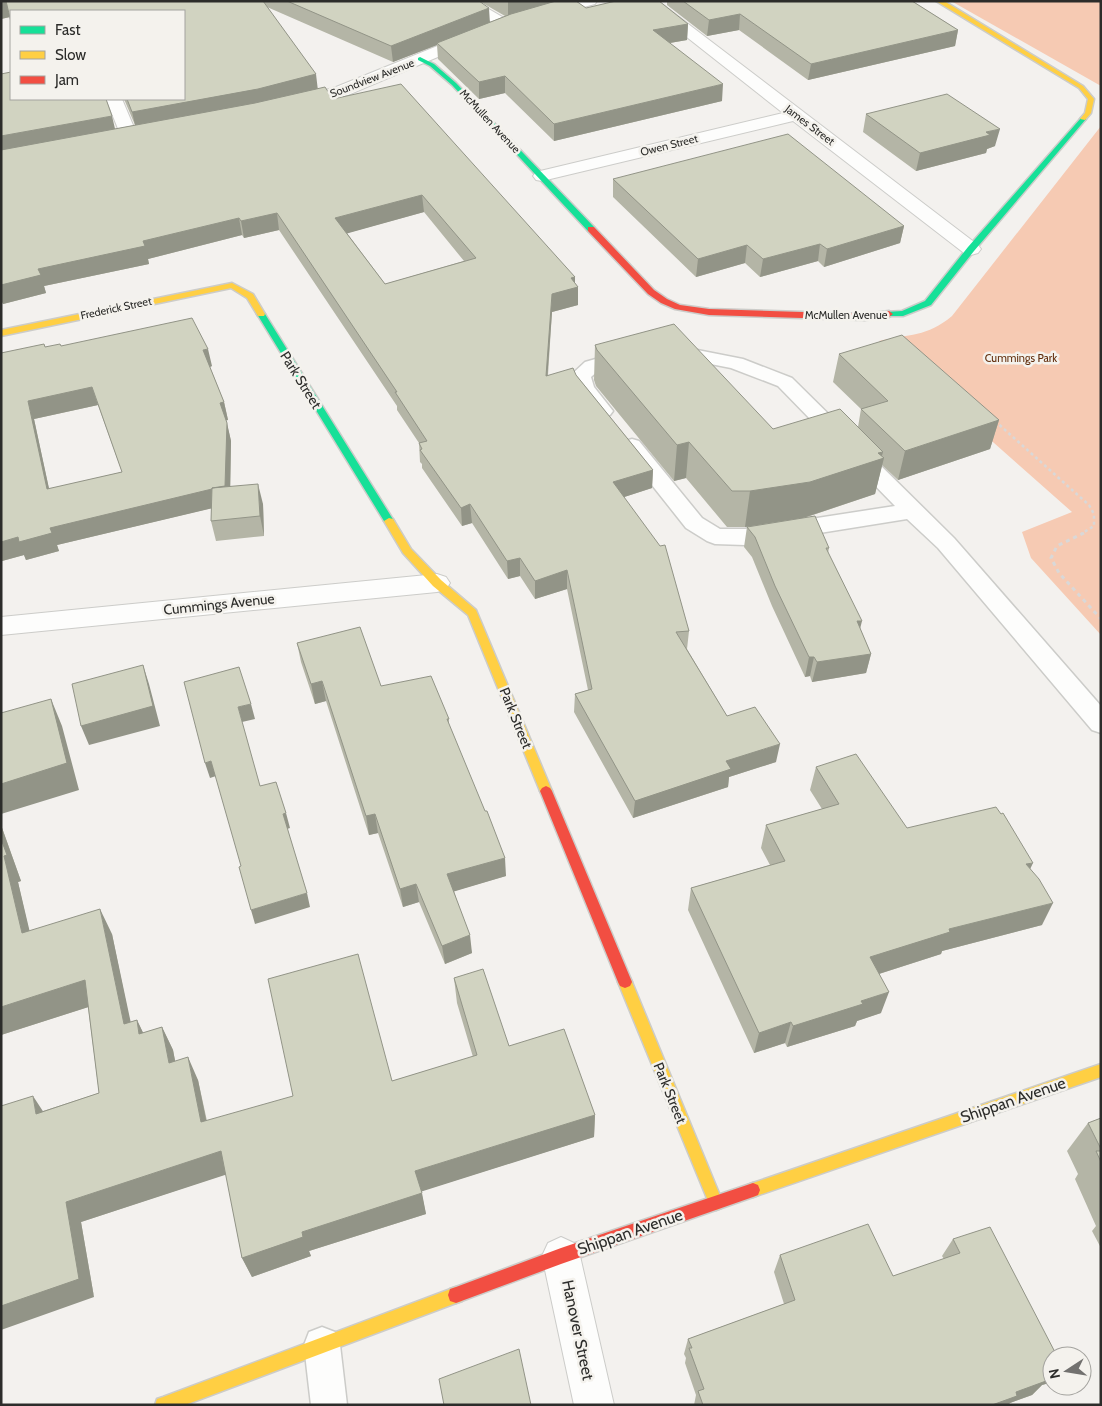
<svg xmlns="http://www.w3.org/2000/svg" width="1102" height="1406" font-family="Cabin,sans-serif">
	<style>
		.green { fill: #f6cab3 }
		.lines { fill: none; stroke-linecap: round; stroke-linejoin: round }
		.lane-casing { stroke: #ccccc9; stroke-width: 3 }
		.street-casing { stroke: #ccccc9; stroke-width: 2 }
		.fast-casing { stroke: #ccccc9; stroke-width: 3 }
		.slow-casing { stroke: #ccccc9; stroke-width: 3 }
		.jam-casing { stroke: #ccccc9; stroke-width: 3 }
		.path-far1 { stroke: #d9d8d8; stroke-width: 2.5; stroke-dasharray: 3 3; stroke-linecap: butt }
		.path { stroke: #d9d8d8; stroke-width: 3; stroke-dasharray: 4 4; stroke-linecap: butt }
		.lane { fill: #fdfdfc; fill-rule: evenodd }
		.street { fill: #fdfdfc; fill-rule: evenodd }
		.fast { fill: #16e098; fill-rule: evenodd }
		.slow { fill: #ffcf43; fill-rule: evenodd }
		.jam { fill: #f24e42; fill-rule: evenodd }
		.wall { fill: #b4b5a6; fill-rule: evenodd }
		.shaded-wall { fill: #929487 }
		.building { fill: #d1d3c1; stroke: #929487; fill-rule: evenodd }
		.labels { text-anchor: middle; dominant-baseline: central; stroke-width: 5; stroke-linejoin: round; paint-order: stroke }
		.far-street-label { font-size: 11px; fill: #2c2c2a; stroke: #f4f2ed }
		.far-park-label { font-size: 11px; fill: #612c0a; stroke: #f4f2ed }
		.street-label { font-size: 14px; fill: #2c2c2a; stroke: #f4f2ed }
		.near-street-label { font-size: 16px; fill: #2c2c2a; stroke: #f4f2ed }
	</style>
	<rect width="100%" height="100%" fill="#f3f1ee"/>
	<path class="green" d="M951,1h150v85z
		M1101,126v509l-70,-77 -9,-26 50,-20 -193,-171c30,-7 48,-4 73,-25z"/>
	<g class="lines">
		<defs>
			<path id="lane" d="M672,345l71,14 49,19 162,160 147,168v27l-9,-3 -154,-182 -31,-29 -162,26 -30,-1 -8,-3 -21,-13 -61,-77 -3,-5 3,-5 7,-2 7,2 63,77 18,11h25l150,-23 -117,-120 -47,-18 -66,-13 -3,-4 3,-4z
				M627,350l7,2 3,4 -3,4 -35,10 -8,7 3,10 19,24 -3,4c-20,5 -35,-23 -39,-40l14,-13z
				M322,1327l13,5 5,13 7,60h-36l-7,-60 5,-13z"/>
			<path id="street" d="M457,1h18l36,21 3,3 -3,3h-10z
				M571,1h26l-2,3 -52,14 -5,-2 -3,-3 3,-3z
				M641,1h17l320,244 3,4 -3,4 -7,2 -7,-2 -171,-132 -251,60 -6,-1 -3,-4 3,-4 247,-59z
				M472,32l6,2 2,3 -2,3 -130,55 -53,15 -6,-1 -2,-4 2,-4 47,-14z
				M106,99h16l16,38 -3,4 -6,1 -6,-1z
				M437,574l9,3 4,6 -4,6 -9,3 -436,43v-18z
				M561,1237l13,6 6,13 34,149h-40l-32,-149 6,-13z"/>
			<path id="fast" d="M420,57l14,7 22,19 138,144v4h-6l-136,-146 -22,-19 -12,-6v-2z
				M1081,118l5,1 -112,132 -43,54 -28,11h-17v-4l16,-1 23,-10 43,-54z
				M261,311l4,3 129,207 -1,2 -4,1 -5,-3 -127,-207z"/>
			<path id="slow" d="M936,1h8l139,85 11,13 -3,14 -6,7 -5,-1 5,-6 3,-14 -9,-11z
				M232,283l21,11 12,20 -1,2h-6l-11,-18 -16,-10 -230,48v-6z
				M389,518l4,1 18,30 30,31 35,30 76,181 -2,3h-8l-2,-3 -72,-176 -35,-29 -30,-33 -19,-32z
				M625,976l5,2 2,4 91,221 -2,5 -5,2 -5,-2 -93,-226 2,-4z
				M1101,1064v13l-348,120 -5,-2 -2,-5 2,-5 5,-2z
				M456,1287l6,2 2,6 -2,6 -6,2 -271,102h-30l2,-6 6,-2z"/>
			<path id="jam" d="M588,227h6l60,63 13,9 13,6 29,4 156,5 24,-3 4,3 -4,3 -24,3 -156,-5 -34,-6 -14,-6 -13,-9 -60,-63z
				M546,786l4,2 2,3 80,191 -2,4 -5,2 -5,-2 -2,-4 -78,-191 2,-3z
				M753,1183l5,2 2,5 -2,5 -5,2 -192,67 -105,39 -6,-2 -2,-6 2,-6 6,-2 105,-39z"/>
		</defs>
		<use href="#lane" class="lane-casing"/>
		<use href="#street" class="street-casing"/>
		<use href="#fast" class="fast-casing"/>
		<use href="#slow" class="slow-casing"/>
		<use href="#jam" class="jam-casing"/>
		<path class="path-far1" d="M995,421l94,84 5,9v12l-13,8"/>
		<path class="path" d="M1084,533l-27,13 -6,12 8,15 42,46"/>
		<use href="#lane" class="lane"/>
		<use href="#street" class="street"/>
		<use href="#fast" class="fast"/>
		<use href="#slow" class="slow"/>
		<use href="#jam" class="jam"/>
	</g>
	<path class="wall" d="M1,1h478l11,21 15,-6 -26,-15h97l10,7 102,16 -1,16 -17,3 52,58 -168,40 -49,-48 -26,6 -41,-40 -1,-14 -44,17 -126,-55 51,82 15,10 242,178v6l3,4v18l-26,7 -4,63h28l77,95 -1,18 -28,9 65,134 -2,18 40,67 49,46 -47,15 -1,10 -95,31 -59,-106 1,-18 13,-4 -21,-101 -32,10 -15,-23 -12,3 -36,-56 -10,3 -40,-58v-4l-2,-2 -1,-19 -22,-33v-4l-118,-176 -35,8 -2,-3 -94,24 1,5 -105,22 2,7 -43,11 -2,-4v-226l114,55 20,-4 -11,-26h60l-174,-82 -9,2zM424,212l40,49 -79,23 -38,-51z
		M667,1h245l46,29 -3,16 -147,34 -69,-50 -32,6 -40,-31z
		M866,114l129,32 -8,3 -1,4 -70,18 -53,-39z
		M613,179l291,47 -4,17 -76,24 -6,-6 -58,16 -15,-14 -49,14 -83,-80z
		M595,345l178,84 85,-2 3,-18 -28,-27 6,-28 160,66 -9,29 -92,31 -16,-15 -7,29 -71,24 25,30 -1,5 43,101 -5,19 -54,9 -2,-6 -5,1 -33,-71 -20,-49 -8,-10 3,-20h-20l-41,-49 -12,3 -78,-95 -2,-6z
		M61,346l151,20 -2,1 14,35 4,18h-2l5,21 -1,45 33,18 1,32 -48,5 -5,-20 1,-13 -155,37 2,6 -33,9 -2,-5 -22,6 -1,-2v-206l44,-6zM98,405l24,67 -73,17 -15,-70z
		M297,643l84,43 68,33v6l57,151 -52,15 18,62 -27,11 -26,-62 -16,5 -25,-74 -9,2 -43,-134 -11,3 -14,-42z
		M816,767l91,61 123,40 12,57 -100,26 -1,3 -62,20 2,39 -24,8 -2,5 -68,21 -2,-4 -31,10 -66,-143 3,-22 79,-23 -9,-17 5,-23 56,-16 -12,-19z
		M1,825l20,56 -3,1 11,49 83,3 18,88 7,-2 6,13 19,-6 11,23 2,11 23,19 9,41 185,-40 81,-24 -16,-54 -3,-25 55,68 86,69 -1,22 -173,54 5,23 -117,37 2,5 -59,21 -10,-19 -16,-84 -145,48 13,75 -51,-186 56,-18 -11,-86 -87,28z
		M1101,1118v130l-9,-17 4,-5 -21,-47 3,-5 -11,-23 21,-28z
		M953,1239l99,117v24l-3,3 -7,2 -10,10 -22,8 -2,2h-314l2,-10 -11,-32 1,-5 -2,-4 4,-15 96,-35 -10,-32 6,-17 113,21 51,-17 -2,-3z"/>
	<path class="shaded-wall" d="M6,1l4,16 -9,2v-17z
		M511,1h46l-49,17v-16z
		M489,8l1,16 -53,19v2l-44,17 -2,-16z
		M740,14l-1,16 -32,6 2,-16z
		M688,24l-1,16 -35,6 1,-16z
		M958,30l-3,16 -147,34 3,-16z
		M316,74l2,17 -182,38 -4,-17z
		M505,76v17l-26,6v-17z
		M723,84l-1,17 -168,40v-17z
		M112,116l4,17 -115,21v-18z
		M1000,129l-5,17 -8,3 -1,4 -70,18 4,-18 66,-21z
		M422,195l2,17 -86,24 -3,-18z
		M277,213l2,17 -35,8 -3,-17z
		M239,218l3,17 -94,24 1,5 -105,22 2,7 -43,11 -2,-4v-15l37,-16 105,-28z
		M904,226l-4,17 -76,24 3,-18z
		M820,244l-2,17 -58,16 3,-18z
		M747,245l-2,18 -49,14 2,-18z
		M575,277v11l3,-1v18l-26,7 -6,82v-18l6,-82 19,-16z
		M208,349l4,17 -5,2 -4,-18z
		M92,387l6,18 -64,14 19,88 -6,-18 -19,-88z
		M224,402l4,18 -4,1 -4,-18z
		M999,420l-9,29 -92,31 7,-29z
		M227,423l4,18 -1,63 -173,41 2,6 -33,9 -2,-5 -22,6 -1,-2v-17l49,-14z
		M689,442l-3,36 -12,3 3,-36z
		M883,452l-2,7 3,-1 -9,36 -72,24 -58,9 5,-36z
		M653,470l-1,18 -40,13 1,-19z
		M258,484l5,20 1,32 -4,-20z
		M470,504l2,19 -10,3 -1,-18z
		M520,558v18l-12,3 -1,-18z
		M567,570v19l-32,10v-18z
		M857,621h5l-5,20z
		M871,654l-5,19 -54,9 5,-20z
		M809,657h5l-4,19 -5,1z
		M143,665l6,19 11,42 -71,19 -8,-19z
		M322,681l4,20 -11,3 -4,-20z
		M51,699l11,27 17,64 -78,24v-30z
		M251,704l4,15 -13,3 -4,-15z
		M780,744l-4,18 -47,15 -1,10 -95,31 2,-17 91,-40z
		M211,761l5,15 -6,2 -5,-15z
		M286,813l4,15 -3,1 -4,-15z
		M375,814l3,19 -9,2 -3,-19z
		M1,825l20,56 -3,1 18,76 -14,-25 -18,-77 -3,-17z
		M505,858l1,18 -57,17 -2,-19z
		M1033,863l-11,23 4,-22z
		M416,884l3,18 -16,5 -3,-18z
		M307,893l3,14 -55,17 -4,-14z
		M1053,903l-11,22 -100,26 -1,3 -78,25 7,-22 79,-28z
		M100,909l12,25 24,113 -12,-23z
		M470,935l2,18 -27,11 -3,-18z
		M85,980l13,24 -97,31v-28z
		M889,992l-8,21 -24,8 -2,5 -68,21 6,-21 68,-25z
		M137,1020l11,23 -9,-9z
		M791,1022l-6,21 -31,10 5,-20z
		M162,1027l11,23 7,36 -11,-23z
		M188,1057l10,23 13,64 -10,-22z
		M33,1096l15,23 -12,-5z
		M595,1115l-1,22 -174,55 -5,-21z
		M221,1151l10,22 -150,49 13,75 -93,33v-24l65,-104z
		M422,1193l4,21 -117,37 2,5 -59,21 -10,-19 60,-26z
		M1052,1372v8l-3,3 -7,2 -10,10 -22,8 -2,2h-16l24,-13 28,-17z"/>
	<path class="building" d="M1,1h262l53,73 -58,15 -126,23 -5,-13h57v-88h-173v11l-5,-21 -5,1z
		M287,1h192l10,7 -98,38z
		M556,1h20l10,7 30,-7h43l29,23 -35,6 70,54 -169,40 -49,-48 -26,6 -42,-39 74,-29z
		M683,1h229l46,29 -147,34 -71,-50 -31,6z
		M11,72v27h95l6,17 -111,20v-62z
		M401,84l174,193 -4,1 7,9 -26,7 -6,82 27,-8 3,7 77,95 -40,12 47,64 5,-1 24,86 -13,1 51,84 28,-9 25,37 -54,17 5,8 -96,32 -60,-107 17,-5 -25,-119 -32,11 -15,-23 -13,3 -37,-57 -9,4 -41,-58 2,-1 -3,-6 8,-2 -32,-49h2l-120,-179 -36,8 -2,-3 -96,23 2,5 -107,23 3,6 -40,10v-135l254,-47 70,-16 8,12zM422,195l54,63 -91,26 -50,-66z
		M947,94l53,35 -14,3 4,3 -70,18 -54,-39z
		M788,134l116,92 -77,23 -7,-5 -57,15 -16,-14 -49,14 -85,-80z
		M192,318l16,31 -5,1 21,52 -4,1 7,20 -2,63 -13,2v1l-162,39 2,5 -33,9 -1,-5 -17,5v-189l43,-9 1,3 15,-3 1,2zM92,387l30,85 -75,17 -19,-88z
		M674,324l99,105 67,-20 43,43 -5,1 6,5 -74,24 -60,9h-18l-43,-49 -12,3 -80,-95 -2,-5z
		M902,335l97,85 -94,31 -44,-42 27,-8 -49,-47z
		M258,484l2,32 -49,5 1,-33z
		M815,516l14,32h-3l36,73h-5l14,33 -54,8 -3,-5h-5l-34,-71 -20,-49 -8,-10z
		M360,627l21,59 50,-10 18,43h-2l38,92h2l18,47 -58,16 23,61 -28,11 -26,-62 -16,5 -25,-75 -9,2 -44,-135 -11,3 -14,-41z
		M143,665l10,41 -72,20 -9,-42z
		M239,667l12,37 -13,3 22,79 16,-4 10,31 -3,1 24,79 -56,17 -12,-43 2,-1 -30,-105 -6,2 -21,-81z
		M51,699l16,64 -66,21v-71z
		M856,754l51,74 89,-21 5,7 2,-1 30,50 -7,1 13,15 14,24 -104,26 1,3 -80,25 19,35 -28,9 2,3 -70,22 -2,-4 -32,11 -68,-145 94,-27 -19,-36 73,-21 -23,-37z
		M1,839l6,16 -3,1 18,77 78,-24 24,115 13,-4 2,14 23,-7 7,36 19,-6 13,65 92,-26 -25,-117 90,-25 34,127 85,-26 -23,-77 29,-9 26,77 55,-17 31,86 -180,56 7,22 -120,39 1,5 -61,21 -21,-107 -155,51 13,77 -78,27v-200l32,-10 3,18 63,-21 -14,-113 -84,27z
		M1101,1118v31l-13,-26z
		M1096,1151h5v11z
		M868,1224l25,52 67,-23 -7,-14 37,-12 67,129h-5v16l-8,3 2,6 -30,11 1,4 -25,9h-289l-5,-14 6,-2 -15,-41h3l-4,-9 107,-39 -15,-45z
		M519,1349l12,56h-87l-5,-26z"/>
	<g class="labels">
		<g class="far-street-label">
			<text transform="translate(372 78) rotate(-21)">Soundview Avenue</text>
			<text transform="translate(490 121) rotate(47)">McMullen Avenue</text>
			<text transform="translate(810 125) rotate(37)">James Street</text>
			<text transform="translate(669 145) rotate(-14)">Owen Street</text>
			<text transform="translate(116 308) rotate(-12)">Frederick Street</text>
			<text x="846" y="315">McMullen Avenue</text>
		</g>
		<g class="far-park-label">
			<text x="1021" y="358">Cummings Park</text>
		</g>
		<g class="street-label">
			<text transform="translate(301 380) rotate(58)">Park Street</text>
			<text transform="translate(219 604) rotate(-6)">Cummings Avenue</text>
			<text transform="translate(516 718) rotate(68)">Park Street</text>
			<text transform="translate(670 1093) rotate(68)">Park Street</text>
		</g>
		<g class="near-street-label">
			<text transform="translate(1013 1100) rotate(-19)">Shippan Avenue</text>
			<text transform="translate(630 1232) rotate(-19)">Shippan Avenue</text>
			<text transform="translate(578 1330) rotate(78)">Hanover Street</text>
		</g>
	</g>
	<rect width="1102" height="1406" fill="none" stroke="#2c2c2a" stroke-width="5"/>
	<rect x="10" y="10" width="175" height="90" fill="#f4f2ed" stroke="#a4a39f"/>
	<rect x="20" y="26" width="25" height="8" fill="#16e098" stroke="#a4a39f"/>
	<text x="55" y="35" font-size="15" fill="#2c2c2a">Fast</text>
	<rect x="20" y="51" width="25" height="8" fill="#ffcf43" stroke="#a4a39f"/>
	<text x="55" y="60" font-size="15" fill="#2c2c2a">Slow</text>
	<rect x="20" y="76" width="25" height="8" fill="#f24e42" stroke="#a4a39f"/>
	<text x="55" y="85" font-size="15" fill="#2c2c2a">Jam</text>
	<g transform="translate(1067 1371) rotate(258)"><circle r="24" fill="#f4f2ed" stroke="#a4a39f"/>
	<path d="M0-4L9 19L0 12L-9 19Z" fill="#72716f"/>
	<text y="-8" font-size="14" font-weight="bold" text-anchor="middle" fill="#2c2c2a">N</text>
	</g>
</svg>
